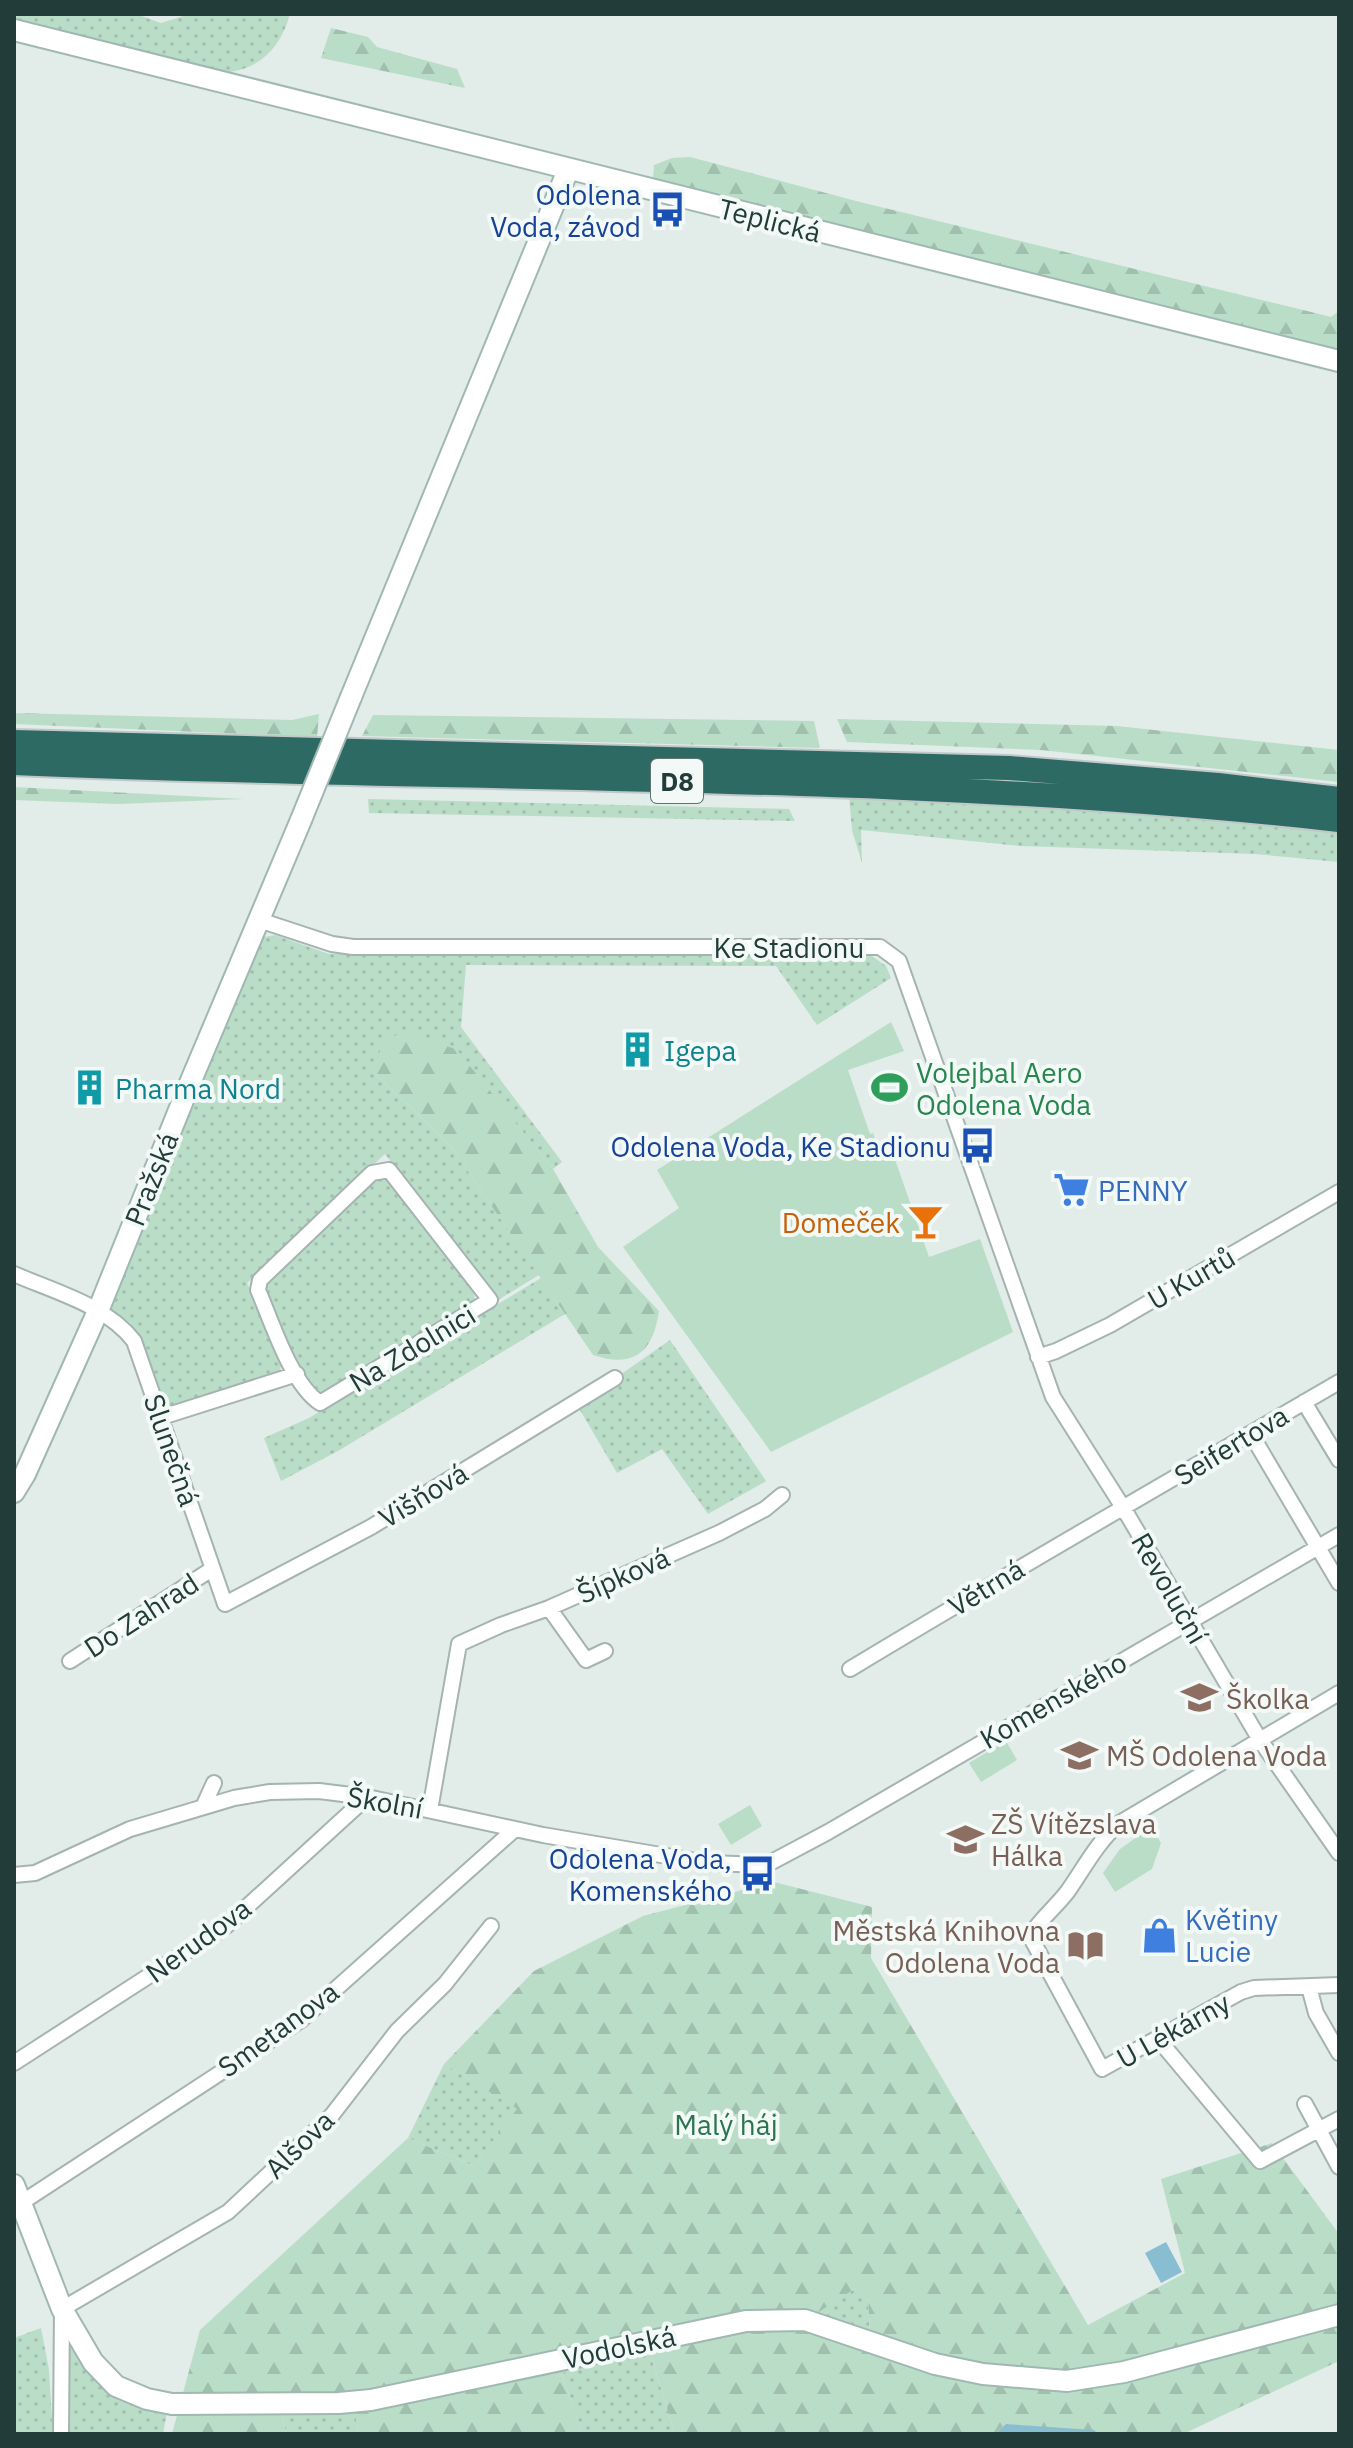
<svg xmlns="http://www.w3.org/2000/svg" width="1353" height="2448" font-family="'IBM Plex Sans',sans-serif">
	<style>
		.grass { fill: url(#grass-dots) }
		.forest { fill: url(#forest-firs); fill-rule: evenodd }
		.park { fill: #baddc8 }
		.water { fill: #89bed2 }
		.lines { fill: none; stroke-linecap: round; stroke-linejoin: round }
		.street-casing { stroke: #a5b4b1; stroke-width: 18 }
		.secondary-casing { stroke: #a0b8b2; stroke-width: 24 }
		.highway-casing { stroke: #c1c9c8; stroke-width: 28 }
		.street { stroke: #fff; stroke-width: 14 }
		.secondary { stroke: #fff; stroke-width: 20 }
		.highway { stroke: #2d6a64; stroke-width: 24 }
		.secondary-bridge-casing { stroke: #a0b8b2; stroke-width: 24; stroke-linecap: butt }
		.secondary-bridge { stroke: #fff; stroke-width: 20 }
		.labels { text-anchor: middle; dominant-baseline: central; stroke-width: 8; stroke-linejoin: round; paint-order: stroke }
		.shield { fill: #f2f9f6; stroke: #607572; stroke-width: 2 }
		.shield-label { font-size: 26px; font-weight: bold; fill: #223d39 }
		.transit-label { font-size: 28px; fill: #164399; stroke: #f2f9f6; text-anchor: end }
		.street-label { font-size: 28px; fill: #223d39; stroke: #f2f9f6 }
		.culture-label { font-size: 28px; fill: #0d838f; stroke: #f2f9f6; text-anchor: start }
		.leisure-label { font-size: 28px; fill: #27864d; stroke: #f2f9f6; text-anchor: start }
		.shop-label { font-size: 28px; fill: #366cbe; stroke: #f2f9f6; text-anchor: start }
		.food-label { font-size: 28px; fill: #c56008; stroke: #f2f9f6; text-anchor: end }
		.education-label { font-size: 28px; fill: #785e54; stroke: #f2f9f6; text-anchor: start }
		.park-label { font-size: 28px; fill: #2b7450; stroke: #f2f9f6 }
	</style>
	<defs>
		<pattern id="grass-dots" width="8" height="8" patternUnits="userSpaceOnUse" patternTransform="scale(2)"><rect width="8" height="8" fill="#baddc8"/><path d="M2 2h.1M6 6h.1" fill="none" stroke="#a0bfad" stroke-width="1.8" stroke-linecap="round"/></pattern>
		<pattern id="forest-firs" width="22" height="20" patternUnits="userSpaceOnUse" patternTransform="scale(2)"><rect width="22" height="20" fill="#baddc8"/><path d="M5 1l3.5 6h-7zM16 11l3.5 6h-7z" fill="#a0bfad"/></pattern>
	</defs>
	<rect width="100%" height="100%" fill="#e2ece9"/>
	<path class="grass" d="M14,14h122l25,9 29,-9h100c-10,36 -33,58 -71,59l-205,-50z
		M849,795l433,30 57,8v29l-84,-8 -234,-8 -160,-16 1,33 -10,-33z
		M368,799l421,10 6,12 -426,-8z
		M275,935l54,19h540l17,12 5,12 -74,47 -41,-59 -310,-1 -5,62 101,135 -9,7 -97,-119 -84,21 78,74 89,130 -41,25 -113,-146 -138,129 35,77 -2,11 -113,39 -13,-37 -24,-51 -3,2 -22,-20 153,-366z
		M384,1178l4,1 87,111 -1,12 -153,93 -11,-5 -45,-97v-8l110,-105z
		M541,1278l24,36 -227,137 -57,30 -17,-43 45,-20z
		M670,1340l96,141 -58,33 -46,-65 -45,24 -40,-68z
		M444,2064l74,45 -44,57 -66,-28z
		M856,2288l12,9 2,38 -57,-20z
		M41,2328l8,42 4,64h-39v-96z
		M71,2348c28,39 48,56 96,64l-4,22h-96l-2,-84z
		M650,2353l25,81h-92l-22,-61z
		M354,2405l5,29h-73l-5,-28z"/>
	<path class="forest" d="M331,28l37,9 9,10 80,22 8,19 -144,-30z
		M690,157l166,44 439,107 36,9 8,-6v43l-675,-167 -11,-8 1,-14 18,-7z
		M14,713l278,7 27,-6 -2,23 -303,-13z
		M373,715l441,6 6,27 -458,-12z
		M837,719l280,7 222,24v32l-298,-32 -194,-8z
		M14,787l230,12 -126,5 -104,-4z
		M407,1030l50,20 96,119 45,78 61,64c-6,41 -25,58 -66,44l-143,-210 -78,-74 12,-30z
		M774,1882l98,25 -1,51 217,367 97,-52 -24,-94 111,-36 67,91v127l-156,73h-88v-2l-89,-8 -11,10h-320l-25,-81 -89,20 22,61h-224l-5,-28 -73,1 5,27h-114l28,-104 208,-192 66,28 43,-57 -73,-45 90,-93 109,-55zM856,2288l12,10 2,36 -56,-19z"/>
	<path class="park" d="M891,1022l13,29 -56,19 22,64 3,-1 6,16 11,-4 39,112 51,-18 33,93 -242,120 -148,-205 56,-39 -22,-38z
		M1006,1741l11,19 -36,22 -12,-19z
		M750,1805l12,21 -31,19 -13,-21z
		M1151,1827l10,16 -9,26 -37,23 -12,-19 17,-24z"/>
	<path class="water" d="M1166,2242l16,30 -21,11 -16,-30z
		M1006,2424l88,6 2,2 -1,2h-100z"/>
	<g class="lines">
		<defs>
			<path id="street" d="M259,920l73,24 21,3h527l19,14 154,436 71,112 136,231 79,113
				M389,1170l101,130 -170,103c-29,-19 -48,-81 -62,-113l2,-10 112,-107z
				M14,1274c41,18 92,31 120,67l91,263 146,-77 244,-149
				M1038,1357l18,-6 54,-26 229,-133
				M1304,1402l35,58
				M162,1417l135,-43
				M1251,1434l88,149
				M549,1608l37,52 19,-9
				M70,1661l142,-92
				M850,1669c162,-98 326,-192 489,-287
				M1339,1693l-221,131c-21,19 -34,44 -50,67 -12,16 -28,28 -38,45l72,133 139,-77 13,-4 85,-3
				M203,1807l11,-24
				M430,1810l29,-166 42,-19 48,-17 170,-75 46,-24 17,-14
				M14,1875l21,-2 95,-44 104,-31 36,-6 49,-1 48,6 176,38 165,28 58,2 62,-33 511,-297
				M1309,1987l7,26 23,40
				M1158,2039l102,122 79,-42
				M14,2063l212,-137 141,-129
				M1305,2104l34,63
				M21,2203l280,-183 214,-191
				M61,2434l1,-125 166,-97 104,-97 65,-84 48,-47 46,-58"/>
			<path id="secondary" d="M14,30l1325,331
				M351,697l217,-527
				M14,1492l11,-18 73,-163 92,-228 111,-263
				M14,2185l48,124 31,53 23,24 31,13 25,5 167,-1 32,-3 375,-79 59,-1 130,44 48,10 84,7 57,-9 215,-57"/>
			<path id="highway" d="M14,742l995,26 209,17 121,14
				M14,763c442,19 885,8 1325,57"/>
		</defs>
		<use href="#street" class="street-casing"/>
		<use href="#secondary" class="secondary-casing"/>
		<use href="#highway" class="highway-casing"/>
		<use href="#street" class="street"/>
		<use href="#secondary" class="secondary"/>
		<use href="#highway" class="highway"/>
		<defs>
			<path id="secondary-bridge" d="M301,820l50,-123"/>
		</defs>
		<use href="#secondary-bridge" class="secondary-bridge-casing"/>
		<use href="#secondary-bridge" class="secondary-bridge"/>
	</g>
	<defs>
		<symbol id="bus-bare" viewBox="-9 -9 18 18"><path d="M-5-6H5V4H4V6H2V4H-2V6H-4V4H-5ZM-3.5-4V0h7V-4ZM-3.5 1.2v1.5H-2V1.2ZM2 1.2v1.5H3.5V1.2Z" fill="#1a4fb4" stroke="#f2f9f6" stroke-width="2.5" paint-order="stroke"/></symbol>
		<symbol id="building-bare" viewBox="-9 -9 18 18"><path d="M-4-6H4V6H1V3H-1V6H-4ZM-2.5-4.3h1.7v1.8h-1.7ZM.8-4.3h1.7v1.8H.8ZM-2.5-1h1.7V.8h-1.7ZM.8-1h1.7V.8H.8Z" fill="#0f9aa8" stroke="#f2f9f6" stroke-width="2.5" paint-order="stroke"/></symbol>
		<symbol id="stadium-bare" viewBox="-9 -9 18 18"><path d="M0-5a6.5 5 0 1 0 0 10a6.5 5 0 1 0 0-10ZM-3.5-1.8h7v3.6h-7Z" fill="#2e9e5b" stroke="#f2f9f6" stroke-width="2.5" paint-order="stroke"/></symbol>
		<symbol id="supermarket-bare" viewBox="-9 -9 18 18"><path d="M-6-5.5h2.5l.6 2H6L4.5 2H-2.5L-4.4-4H-6ZM-1.5 3.2a1.3 1.3 0 1 0 .1 0ZM3 3.2a1.3 1.3 0 1 0 .1 0Z" fill="#3f7fe0" stroke="#f2f9f6" stroke-width="2.5" paint-order="stroke"/></symbol>
		<symbol id="bar-bare" viewBox="-9 -9 18 18"><path d="M-6-5H6L.8 .8V4.5H3.5V6h-7V4.5H-.8V.8Z" fill="#e8710a" stroke="#f2f9f6" stroke-width="2.5" paint-order="stroke"/></symbol>
		<symbol id="school-bare" viewBox="-9 -9 18 18"><path d="M0-5L7-2L0 1L-7-2ZM-4 1L0 2.5L4 1V4Q0 6-4 4Z" fill="#8d6e63" stroke="#f2f9f6" stroke-width="2.5" paint-order="stroke"/></symbol>
		<symbol id="shop-bare" viewBox="-9 -9 18 18"><path d="M-5-2.5h2.3a2.7 3.5 0 0 1 5.4 0H5L5.5 6h-11ZM-1.5-2.5h3a1.5 2.3 0 0 0-3 0Z" fill="#3f7fe0" stroke="#f2f9f6" stroke-width="2.5" paint-order="stroke"/></symbol>
		<symbol id="library-bare" viewBox="-9 -9 18 18"><path d="M-6-4Q-3-5.5-.7-3.5V5Q-3 3-6 4ZM6-4Q3-5.5 .7-3.5V5Q3 3 6 4Z" fill="#8d6e63" stroke="#f2f9f6" stroke-width="2.5" paint-order="stroke"/></symbol>
	</defs>
	<g fill-rule="evenodd">
		<use href="#bus-bare" x="642" y="184" width="51" height="51"/>
		<use href="#building-bare" x="612" y="1024" width="51" height="51"/>
		<use href="#building-bare" x="64" y="1062" width="51" height="51"/>
		<use href="#stadium-bare" x="864" y="1062" width="51" height="51"/>
		<use href="#bus-bare" x="952" y="1120" width="51" height="51"/>
		<use href="#supermarket-bare" x="1046" y="1164" width="51" height="51"/>
		<use href="#bar-bare" x="900" y="1196" width="51" height="51"/>
		<use href="#school-bare" x="1174" y="1672" width="51" height="51"/>
		<use href="#school-bare" x="1054" y="1730" width="51" height="51"/>
		<use href="#school-bare" x="940" y="1814" width="51" height="51"/>
		<use href="#bus-bare" x="732" y="1848" width="51" height="51"/>
		<use href="#shop-bare" x="1134" y="1910" width="51" height="51"/>
		<use href="#library-bare" x="1060" y="1920" width="51" height="51"/>
	</g>
	<g class="labels">
		<rect class="shield" x="651" y="759" width="52" height="44" rx="6"/>
		<g class="shield-label">
			<text x="677" y="781">D8</text>
		</g>
		<g class="transit-label">
			<text x="641" y="194">Odolena<tspan x="641" dy="32">Voda, závod</tspan></text>
			<text x="951" y="1146">Odolena Voda, Ke Stadionu</text>
			<text x="732" y="1858">Odolena Voda,<tspan x="732" dy="32">Komenského</tspan></text>
		</g>
		<g class="street-label">
			<text transform="translate(770 220) rotate(14)">Teplická</text>
			<text x="789" y="947">Ke Stadionu</text>
			<text transform="translate(151 1179) rotate(-68)">Pražská</text>
			<text transform="translate(1191 1278) rotate(-30)">U Kurtů</text>
			<text transform="translate(412 1348) rotate(-31)">Na Zdolnici</text>
			<text transform="translate(1231 1445) rotate(-31)">Seifertova</text>
			<text transform="translate(172 1450) rotate(71)">Slunečná</text>
			<text transform="translate(423 1495) rotate(-31)">Višňová</text>
			<text transform="translate(623 1575) rotate(-24)">Šípková</text>
			<text transform="translate(986 1587) rotate(-31)">Větrná</text>
			<text transform="translate(1170 1588) rotate(60)">Revoluční</text>
			<text transform="translate(141 1615) rotate(-33)">Do Zahrad</text>
			<text transform="translate(1053 1700) rotate(-30)">Komenského</text>
			<text transform="translate(385 1802) rotate(10)">Školní</text>
			<text transform="translate(198 1940) rotate(-36)">Nerudova</text>
			<text transform="translate(278 2029) rotate(-36)">Smetanova</text>
			<text transform="translate(1173 2030) rotate(-29)">U Lékárny</text>
			<text transform="translate(299 2144) rotate(-44)">Alšova</text>
			<text transform="translate(619 2347) rotate(-12)">Vodolská</text>
		</g>
		<g class="culture-label">
			<text x="664" y="1050">Igepa</text>
			<text x="115" y="1088">Pharma Nord</text>
		</g>
		<g class="leisure-label">
			<text x="916" y="1072">Volejbal Aero<tspan x="916" dy="32">Odolena Voda</tspan></text>
		</g>
		<g class="shop-label">
			<text x="1098" y="1190">PENNY</text>
			<text x="1185" y="1919">Květiny<tspan x="1185" dy="32">Lucie</tspan></text>
		</g>
		<g class="food-label">
			<text x="900" y="1222">Domeček</text>
		</g>
		<g class="education-label">
			<text x="1226" y="1698">Školka</text>
			<text x="1106" y="1755">MŠ Odolena Voda</text>
			<text x="991" y="1823">ZŠ Vítězslava<tspan x="991" dy="32">Hálka</tspan></text>
			<text x="1060" y="1930" text-anchor="end">Městská Knihovna<tspan x="1060" dy="32">Odolena Voda</tspan></text>
		</g>
		<g class="park-label">
			<text x="726" y="2124">Malý háj</text>
		</g>
	</g>
	<rect width="1353" height="2448" fill="none" stroke="#223d39" stroke-width="32"/>
</svg>
